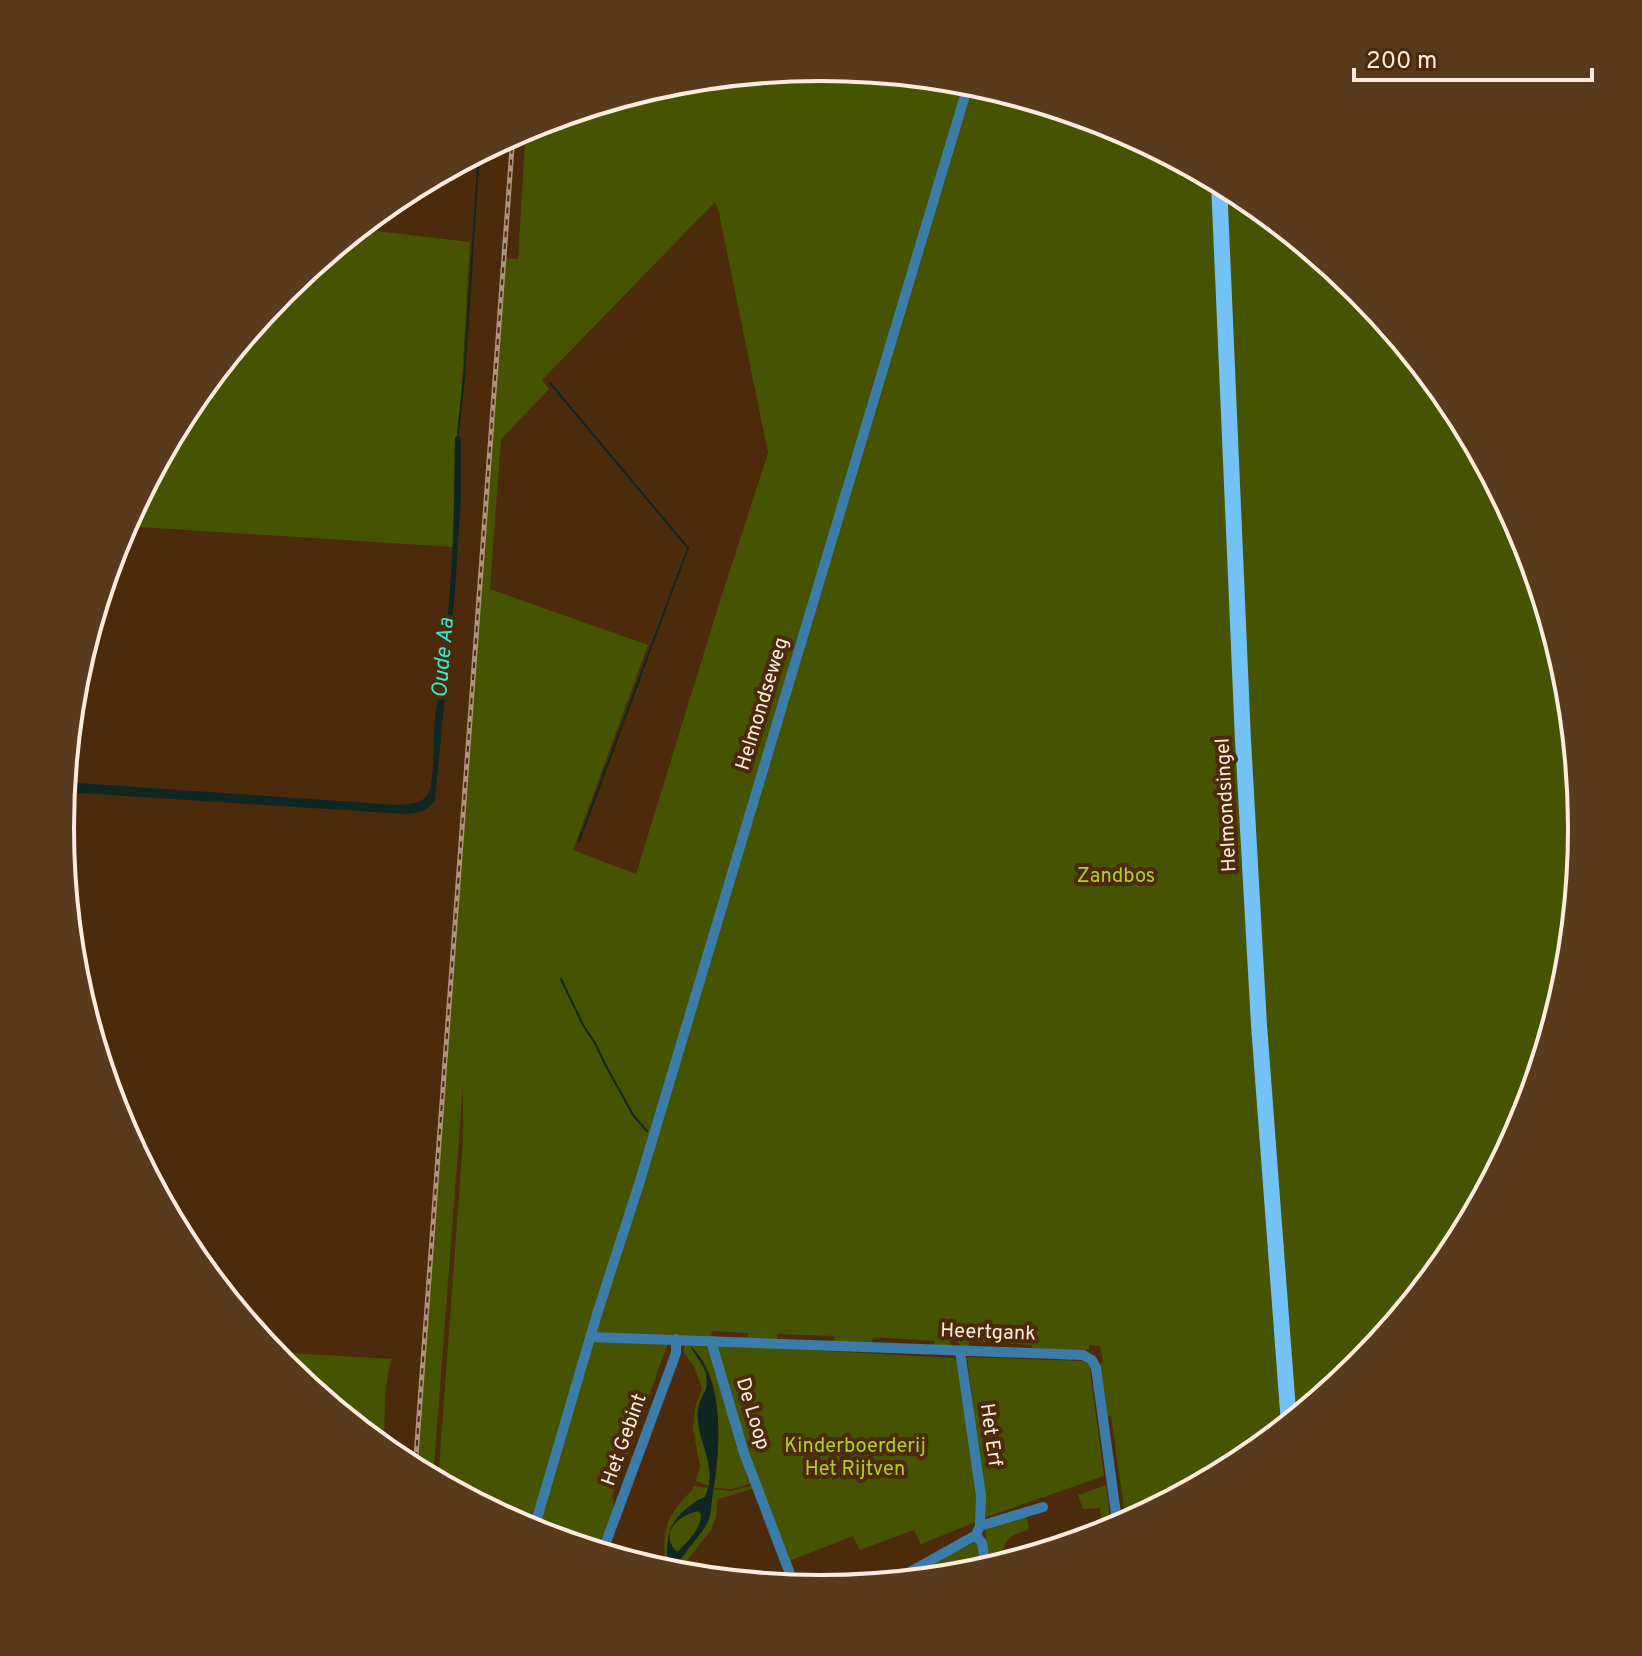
<svg xmlns="http://www.w3.org/2000/svg" width="1642" height="1656" font-family="Overpass,sans-serif">
	<style>
		.green { fill: #465301; fill-rule: evenodd }
		.water { fill: #102622; fill-rule: evenodd }
		.lines { fill: none; stroke-linecap: round; stroke-linejoin: round }
		.stream { stroke: #102622; stroke-width: 2 }
		.street { stroke: #3b7da8; stroke-width: 10 }
		.primary { stroke: #73c1f5; stroke-width: 16 }
		.rail-casing { stroke: #ac937d; stroke-width: 5 }
		.rail { stroke: #4c2b0c; stroke-width: 2; stroke-dasharray: 6; stroke-linecap: butt }
		.labels { text-anchor: middle; dominant-baseline: central; stroke-width: 8; stroke-linejoin: round; paint-order: stroke }
		.street-label { font-size: 20px; fill: #fdebde; stroke: #4c2b0c }
		.park-label { font-size: 20px; fill: #b2cf29; stroke: #4c2b0c }
		.water-label { font-size: 22px; font-style: italic; fill: #33e9ce; stroke: #4c2b0c }
		.rim { fill: none; stroke: #fdebde; stroke-width: 4 }
	</style>
	<rect width="100%" height="100%" fill="#4c2b0c"/>
	<path class="green" d="M821,67l149,15 143,43 131,71 115,94 95,116 70,131 43,143 15,148 -15,149 -43,143 -71,131 -94,115 -116,95 -117,62 -15,-107 -6,1 -6,-53 4,-2 -3,-16 -11,-1v4l-8,3 -49,-1v-6l-62,-4 -2,7 -8,-2 -4,-8h-7l2,8 -16,1 -1,-6 -61,-4 -2,7 -36,-2 -1,-6 -57,-2v7l-29,-2v-6l-36,-2 -1,7 -43,5 -56,154 3,16 -15,39 -71,-21 -91,-49 25,-341v-56l-30,394 -16,-8 85,-1213 16,1 8,-132 147,-45zM715,202l4,11 49,240 -49,151 -83,270 -63,-24 75,-205 -158,-56 11,-150 48,-50 -7,-9z
		M358,229l112,13 -11,192 -4,4 -2,109 -330,-21 66,-121 94,-115z
		M96,1047l71,152h-6l-43,-80z
		M684,1344l21,1 4,3 37,125 2,7 3,-1 2,4 -22,6 -17,-1c6,-40 11,-113 -23,-141l11,17 4,9 1,16 -9,18 13,70 -2,9 -13,-5 4,-14 -7,-39 2,-20 7,-19 -8,-23 -10,-13z
		M719,1345l235,13 3,4 20,130 1,29 -57,23 -7,-14 -54,20 -7,-14 -64,25 -41,-108 -31,-100z
		M271,1352l121,7c-9,25 -7,63 -8,90l-101,-83z
		M967,1357l119,4 3,2 15,113 -118,41z
		M754,1485l1,3 -37,11 -2,19 -5,12 -32,41 -1,4 -4,-1 6,-13 28,-39 5,-33 18,2z
		M1106,1485l6,46 -8,3 -4,-26 -17,1 -5,-14z
		M693,1486l15,2 -3,9 -9,4 -21,19 -5,8 -2,9 1,36 -3,-1 -1,-3c-2,-41 -1,-50 28,-80z
		M698,1511l3,3c0,14 -14,30 -24,38 -19,-18 1,-37 21,-41z
		M1026,1512l3,18c-13,3 -23,6 -26,21l-15,3 -3,-25z
		M975,1542h4l4,28 -14,4 -55,6 3,-9z"/>
	<path class="water" d="M459,434l2,6v58l-6,93 -20,209c-7,12 -18,13 -30,14l-341,-22v-10l333,23c11,-1 27,-1 32,-13 6,-15 4,-55 6,-73 4,-35 10,-69 13,-104 5,-59 7,-118 7,-177z
		M691,1346c35,38 29,99 22,147 -2,10 -1,21 -6,30 -9,19 -29,31 -33,51l-5,-1c-6,-37 1,-59 36,-76 15,-33 -11,-56 -7,-88 2,-16 12,-16 8,-36 -3,-10 -12,-18 -15,-27zM698,1511l3,3c1,14 -13,27 -22,37l-2,1c-19,-18 1,-37 21,-41z"/>
	<g class="lines">
		<path class="stream" d="M550,383l138,165 -109,293
			M458,434l6,-56 15,-226
			M561,979l22,46 12,18 10,21 28,51 14,16"/>
		<path class="street" d="M590,1337l493,18 9,5 4,8 22,160
			M711,1341l33,112 51,134
			M960,1351l21,145 -1,30 -4,9 6,8 4,26
			M980,1526l63,-19
			M533,1532l64,-218 42,-130 330,-1102
			M602,1553l74,-200v-14
			M881,1583l27,-10 68,-38"/>
		<path class="primary" d="M1219,182l24,558 16,285 30,399"/>
		<defs>
			<path id="rail" d="M415,1470l98,-1336"/>
		</defs>
		<use href="#rail" class="rail-casing"/>
		<use href="#rail" class="rail"/>
	</g>
	<g class="labels">
		<g class="street-label">
			<text transform="translate(763 704) rotate(-73)">Helmondseweg</text>
			<text transform="translate(1227 805) rotate(-93)">Helmondsingel</text>
			<text transform="translate(988 1333) rotate(2)">Heertgank</text>
			<text transform="translate(752 1414) rotate(73)">De Loop</text>
			<text transform="translate(990 1435) rotate(82)">Het Erf</text>
			<text transform="translate(625 1440) rotate(-70)">Het Gebint</text>
		</g>
		<g class="park-label">
			<text x="1116" y="877">Zandbos</text>
			<text x="855" y="1447">Kinderboerderij<tspan x="855" dy="23">Het Rijtven</tspan></text>
		</g>
		<g class="water-label">
			<text transform="translate(444 658) rotate(-85)">Oude Aa</text>
		</g>
	</g>
	<path d="M0 0H1642V1656H0ZM74 828a747 747 0 1 1 1494 0a747 747 0 1 1-1494 0Z" fill="#5a3a1d" fill-rule="evenodd"/>
	<path class="rim" d="M74 828a747 747 0 1 1 1494 0a747 747 0 1 1-1494 0Z"/>
	<path d="M1354 68v12h238v-12" fill="none" stroke="#fdebde" stroke-width="4"/>
	<text x="1366" y="68" font-size="24" fill="#fdebde" stroke="#4c2b0c" stroke-width="6" paint-order="stroke">200 m</text>
</svg>
